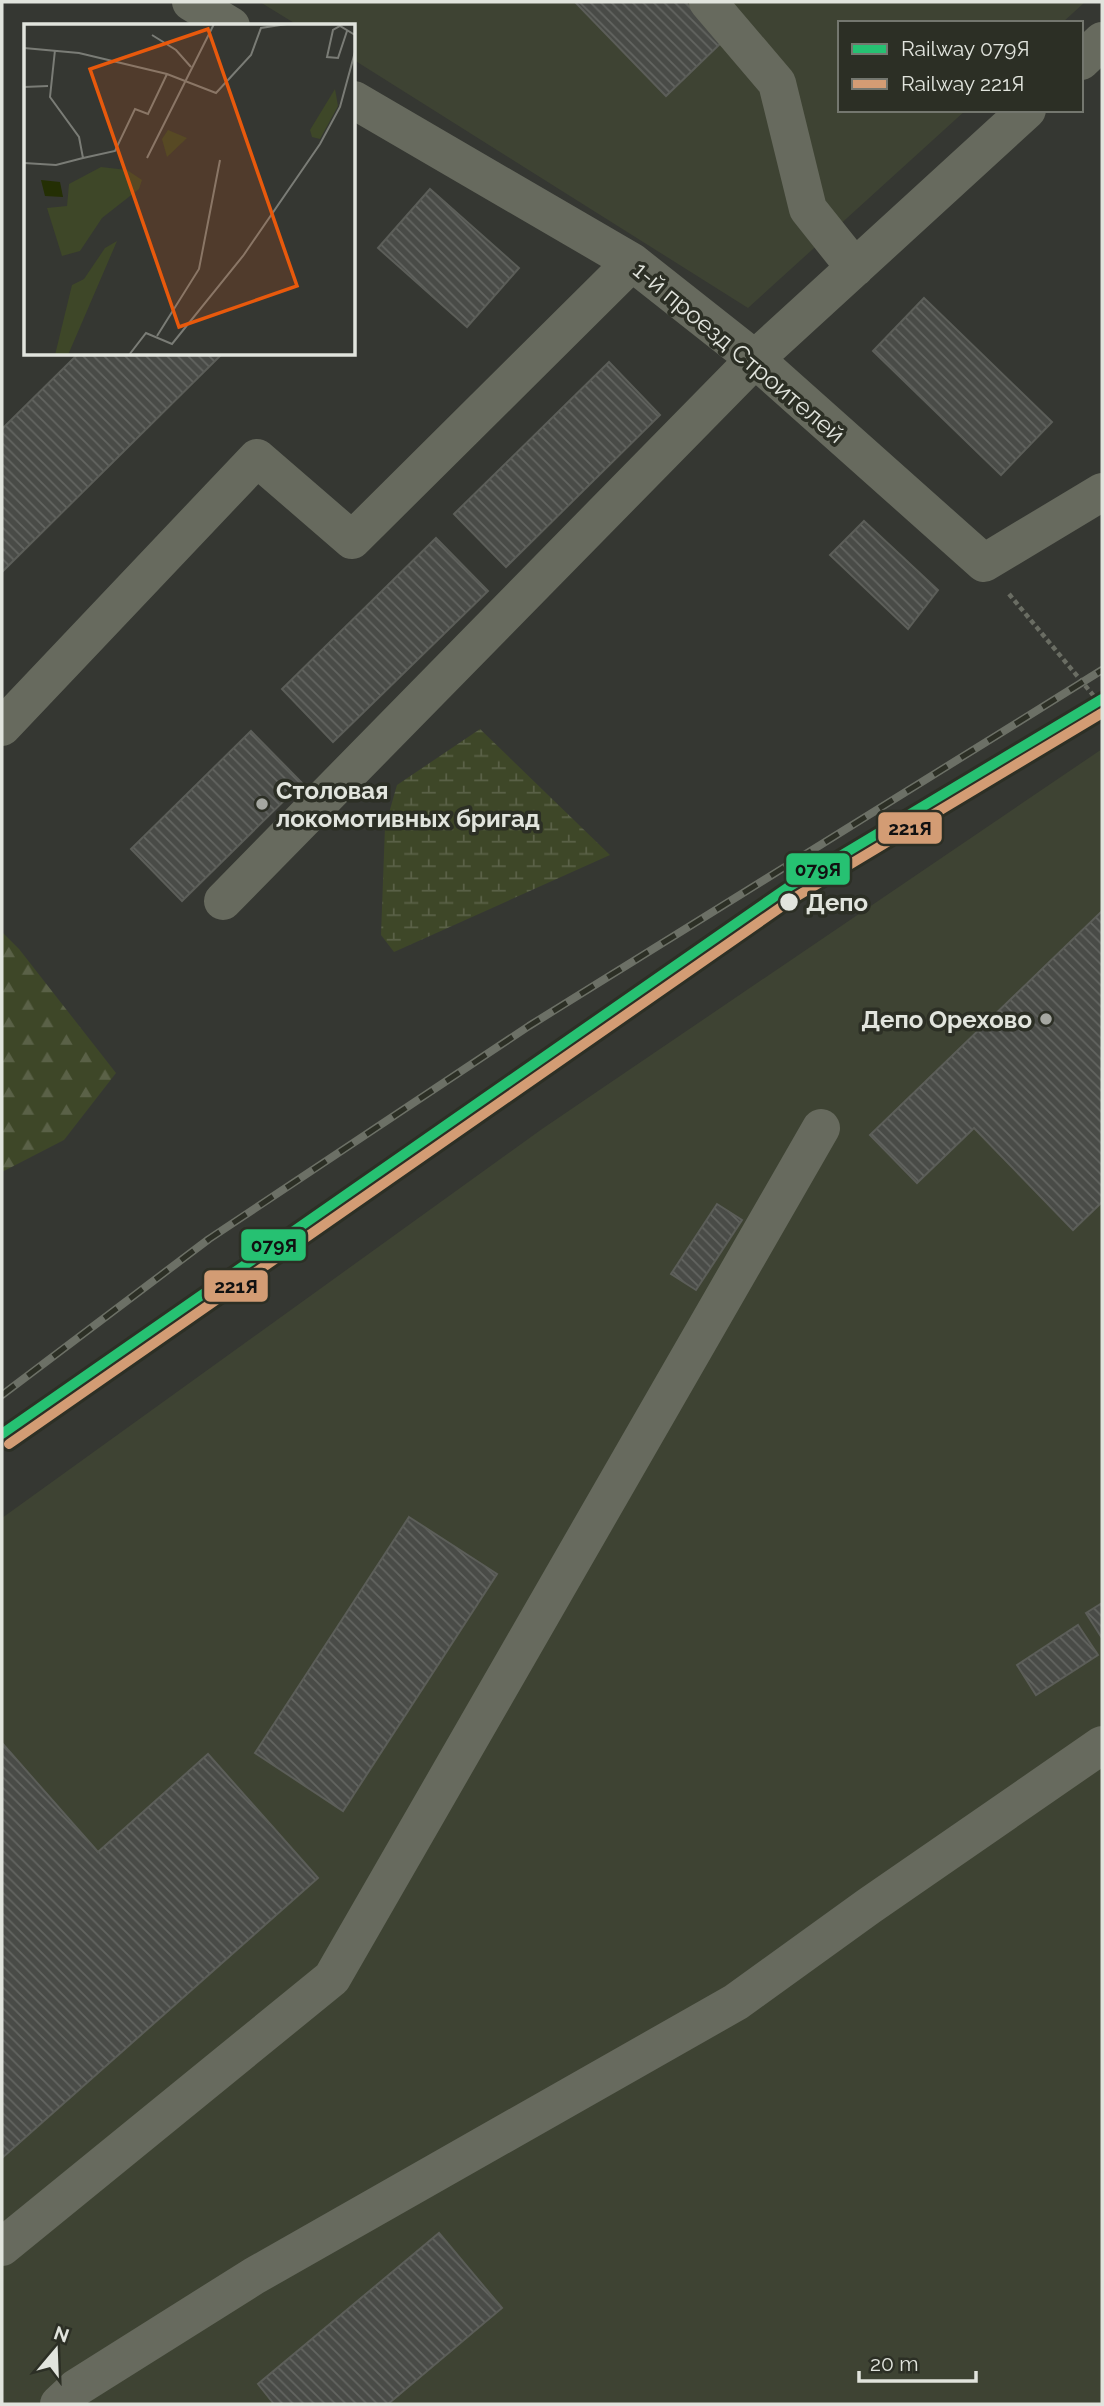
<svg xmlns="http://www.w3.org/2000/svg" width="1104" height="2406" font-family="Raleway,sans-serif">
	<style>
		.built { fill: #3e4333 }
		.forest { fill: url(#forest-firs) }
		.wetland { fill: url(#wetland-marsh) }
		.building { fill: url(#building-back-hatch); stroke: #5c5e59; stroke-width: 2 }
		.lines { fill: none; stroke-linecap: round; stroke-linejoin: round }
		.path { stroke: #6a6d63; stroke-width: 4.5; stroke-dasharray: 5 3.5; stroke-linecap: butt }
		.minor { stroke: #676a5e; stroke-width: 38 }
		.rail-casing { stroke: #6c7066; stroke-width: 8 }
		.rail { stroke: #2c2f25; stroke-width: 5; stroke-dasharray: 16; stroke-linecap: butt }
		.rail-1-casing { stroke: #2c2f25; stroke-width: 16 }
		.rail-2-casing { stroke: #2c2f25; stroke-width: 16 }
		.rail-1 { stroke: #26c172; stroke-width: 10 }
		.rail-2 { stroke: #d39c74; stroke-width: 10 }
		.poi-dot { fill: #a5a7a1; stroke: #2c2f25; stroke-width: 2.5 }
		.stop-dot { fill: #e1e4dd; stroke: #2c2f25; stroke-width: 2.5 }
		.labels { text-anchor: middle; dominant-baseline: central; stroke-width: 7; stroke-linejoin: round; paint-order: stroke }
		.street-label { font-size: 24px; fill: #e1e4dd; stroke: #2c2f25 }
		.poi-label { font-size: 24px; font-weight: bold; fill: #e1e4dd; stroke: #2c2f25; text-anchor: start }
		.stop-label { font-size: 24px; font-weight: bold; fill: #e1e4dd; stroke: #2c2f25; text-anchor: start }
		.inset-road { fill: none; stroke: #7a7c76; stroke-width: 2 }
		.view { fill: #e8590c; fill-opacity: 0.15; stroke: #e8590c; stroke-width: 3.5 }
		.inset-edge { fill: none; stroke: #e1e4dd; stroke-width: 3.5 }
		.line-badge { stroke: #2c2f25; stroke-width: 2.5 }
		.pale-badge-label { font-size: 19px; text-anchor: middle; font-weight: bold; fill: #111 }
	</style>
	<defs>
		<pattern id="forest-firs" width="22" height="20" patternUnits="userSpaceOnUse" patternTransform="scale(1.75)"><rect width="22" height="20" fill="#3e4728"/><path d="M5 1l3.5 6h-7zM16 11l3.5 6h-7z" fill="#5a6147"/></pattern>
		<pattern id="wetland-marsh" width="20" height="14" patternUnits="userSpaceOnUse" patternTransform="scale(1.75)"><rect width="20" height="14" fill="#3e4728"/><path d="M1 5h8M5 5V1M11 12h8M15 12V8" fill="none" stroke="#5a6147"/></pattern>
		<pattern id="building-back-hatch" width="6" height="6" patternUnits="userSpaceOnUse" patternTransform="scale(1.75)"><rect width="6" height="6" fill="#494b47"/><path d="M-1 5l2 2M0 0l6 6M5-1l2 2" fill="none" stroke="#636561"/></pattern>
	</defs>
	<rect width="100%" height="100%" fill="#353732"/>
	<path class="built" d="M260,2h825l-23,21h-222v87h126l-218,198 -394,-248v-34h-55z
		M1102,749v1655h-1100v-886l540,-389z"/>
	<path class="forest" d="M2,932l17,17 97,124 -52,67 -62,32z"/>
	<path class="wetland" d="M480,729l130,126 -216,97 -13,-17 4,-108 12,-42z"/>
	<path class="building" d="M575,2h110l38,39 -57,55z
		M430,189l89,79 -52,59 -89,-79z
		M924,298l128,124 -51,53 -128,-124z
		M78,354h144l-220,218v-143z
		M609,362l51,53 -154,152 -52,-53z
		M864,521l74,69 -30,39 -78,-74z
		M436,538l52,53 -155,151 -51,-53z
		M251,731l51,52 -120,118 -51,-52z
		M1102,911v291l-29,28 -99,-102 -57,55 -47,-48z
		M717,1204l25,16 -46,70 -25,-16z
		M409,1517l88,57 -154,237 -88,-58z
		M1102,1603v35l-16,-25z
		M1078,1625l20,30 -62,40 -19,-30z
		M2,1743l96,109 110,-98 110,124 -316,280z
		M439,2233l63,75 -114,96h-114l-16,-20z"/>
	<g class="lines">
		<path class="path" d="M1009,594l89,107 4,1"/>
		<path class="minor" d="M191,2l40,24
			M708,2l69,81 31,126 47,59
			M1081,61l21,-20
			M354,100l278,162 123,97 229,204 118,-71
			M2,727l255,-269 95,82 280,-278
			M223,901l532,-542 272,-249
			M2,2247l330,-269 489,-850
			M59,2404l17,-16 178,-112 482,-274 133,-96 233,-161"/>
		<defs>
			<path id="rail" d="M2,1395l207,-156 320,-213 573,-356"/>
		</defs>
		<use href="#rail" class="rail-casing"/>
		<use href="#rail" class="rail"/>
		<defs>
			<path id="rail-1" d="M2,1434l785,-546 315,-189"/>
			<path id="rail-2" d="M9,1444l785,-546 308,-185"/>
		</defs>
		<use href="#rail-1" class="rail-1-casing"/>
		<use href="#rail-2" class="rail-2-casing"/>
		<use href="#rail-1" class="rail-1"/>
		<use href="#rail-2" class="rail-2"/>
	</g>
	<g class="poi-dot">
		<circle cx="262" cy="804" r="7"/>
		<circle cx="1046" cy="1019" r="7"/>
	</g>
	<circle class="stop-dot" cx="789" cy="902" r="10"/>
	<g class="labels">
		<g class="street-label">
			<text transform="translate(739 352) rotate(40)">1-й проезд Строителей</text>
		</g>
		<g class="poi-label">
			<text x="276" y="790">Столовая<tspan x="276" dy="28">локомотивных бригад</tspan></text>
			<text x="1032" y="1019" text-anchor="end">Депо Орехово</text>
		</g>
		<g class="stop-label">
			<text x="806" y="902">Депо</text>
		</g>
	</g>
	<g transform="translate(24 24)">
		<rect width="331" height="331" fill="#353732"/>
		<path d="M311,65l3,17 -18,33 -8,-2 -2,-7zM77,143l26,3 15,10 -3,9 -37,29 -22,33 -18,5 -15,-48 20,-2 2,-22zM93,217l-49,114h-13l17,-70 12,-6 21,-31z" fill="#3e4728"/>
		<path d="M144,106l19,8 -20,19 -5,-18z" fill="#3e4728"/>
		<path d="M17,156l19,2 3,15 -18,-1z" fill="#242f04"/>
		<path class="inset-road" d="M323,7l-9,27 -11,-1 6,-27 7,-4 15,9M128,11l24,15 15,17M0,24l55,5 88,21 49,19 35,-38 10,-27 26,-4M31,26l-5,47 29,40 4,21 32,-7 20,-42 13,5 19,-40M0,63l24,-1M123,134l67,-134M0,139l32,2 27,-7M133,312l42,-67 21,-109M105,331l17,-22 26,11 71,-88 77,-112 20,-37 15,-55"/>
		<path class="view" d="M184,5l89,257 -118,41 -89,-258z"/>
		<rect width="331" height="331" class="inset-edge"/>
	</g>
	<g class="line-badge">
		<rect x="877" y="811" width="66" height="34" rx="7" fill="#d39c74"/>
		<rect x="785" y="852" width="66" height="34" rx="7" fill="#26c172"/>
		<rect x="240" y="1228" width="67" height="34" rx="7" fill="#26c172"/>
		<rect x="203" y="1269" width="66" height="34" rx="7" fill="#d39c74"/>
	</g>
	<g class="pale-badge-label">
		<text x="910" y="835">221Я</text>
		<text x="818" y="876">079Я</text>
		<text x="274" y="1252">079Я</text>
		<text x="236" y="1293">221Я</text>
	</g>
	<rect width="1104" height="2406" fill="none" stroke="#e1e4dd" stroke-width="7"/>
	<rect x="838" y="21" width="245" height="91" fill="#2c2f25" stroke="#74776f" stroke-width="2"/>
	<rect x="852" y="44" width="35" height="10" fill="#26c172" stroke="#74776f" stroke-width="2"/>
	<text x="901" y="56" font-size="21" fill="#e1e4dd">Railway 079Я</text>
	<rect x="852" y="79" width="35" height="10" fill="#d39c74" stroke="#74776f" stroke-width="2"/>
	<text x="901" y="91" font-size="21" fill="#e1e4dd">Railway 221Я</text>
	<g transform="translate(56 2350) rotate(19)" stroke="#2c2f25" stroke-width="5" paint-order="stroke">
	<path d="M0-5L12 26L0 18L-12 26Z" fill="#e1e4dd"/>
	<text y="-10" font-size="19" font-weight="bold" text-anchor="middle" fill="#e1e4dd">N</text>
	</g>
	<path d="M859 2371v10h117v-10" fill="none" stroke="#e1e4dd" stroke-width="3.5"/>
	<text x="870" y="2371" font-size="21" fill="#e1e4dd" stroke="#2c2f25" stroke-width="5" paint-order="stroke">20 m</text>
</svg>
